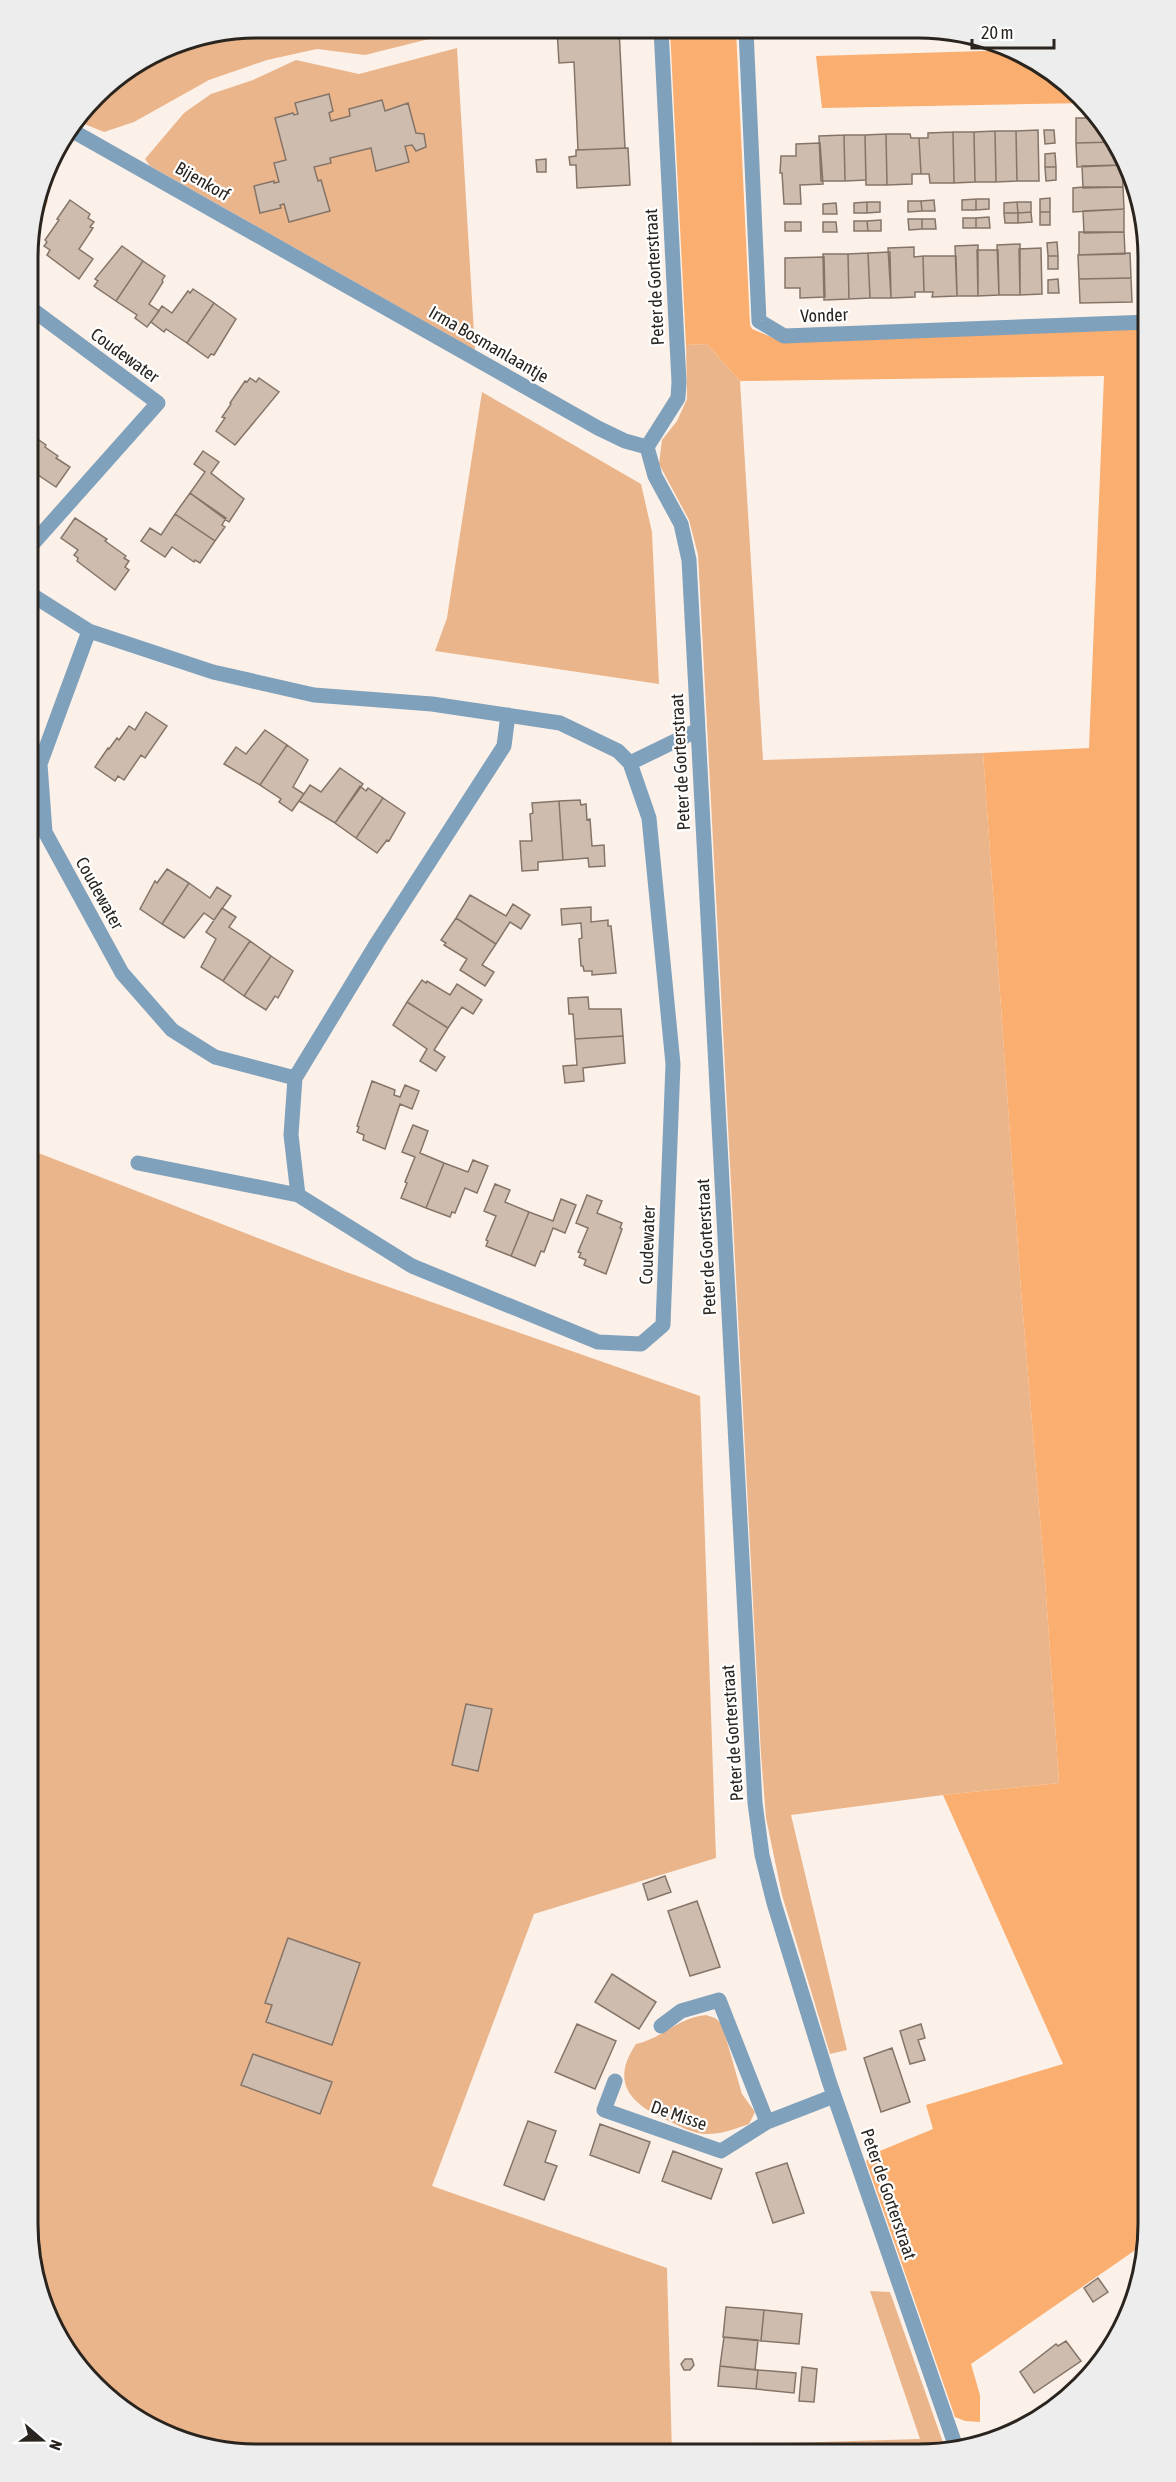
<svg xmlns="http://www.w3.org/2000/svg" width="1176" height="2482" font-family="'Asap Condensed',sans-serif">
	<style>
		.green { fill: #ebb58b }
		.forest { fill: #faae6f }
		.building { fill: #cebcae; stroke: #857569; stroke-width: 1.5 }
		.lines { fill: none; stroke-linecap: round; stroke-linejoin: round }
		.minor { stroke: #80a1bc; stroke-width: 15 }
		.labels { text-anchor: middle; dominant-baseline: central; stroke-width: 4.5; stroke-linejoin: round; paint-order: stroke }
		.street-label { font-size: 18px; fill: #2a241e; stroke: #fff }
		.rim { fill: none; stroke: #2a241e; stroke-width: 3 }
	</style>
	<rect width="100%" height="100%" fill="#fcf1e9"/>
	<path class="green" d="M258,27l199,1v4l-92,23 -48,-6 -50,11 -58,20 -75,42 -30,10 -27,-11 28,-37 65,-40z
		M457,48l18,302 -325,-184 -5,-7 39,-46 27,-19 42,-14 43,-20 63,14z
		M43,180c10,20 4,31 -12,43z
		M707,344l33,37 23,379 220,-7 38,537 24,289 14,204 -116,12 -152,20 56,235 -17,4 -48,-159 -16,-77 -5,-63 -63,-1200 -9,-35 -30,-56 3,-24 15,-19 10,-22 -1,-54z
		M482,392l159,92 11,48 7,152 -224,-33 12,-33z
		M28,1149l318,123 354,124 16,462 -182,56 -102,272 235,82 5,185 -459,-2 -57,-20 -51,-33 -47,-58 -23,-56 -8,-60z
		M706,2015l9,3 7,6 20,70 13,18 -6,12c-14,5 -30,11 -45,10 -12,-1 -25,-8 -35,-13 -37,-16 -60,-37 -33,-77 29,-7 41,-26 70,-29z
		M870,2291l20,1 56,159 -28,4 -165,-1v-13l1,3 166,-5z"/>
	<path class="forest" d="M670,30h66l14,295 2,4 29,12 368,-12 -1,1911 -2,8 -2,-4 -173,120 9,31v27l-15,-1 -10,-4 -89,-256 9,-8 58,-24 -7,-24 137,-41 -120,-269 116,-12 -14,-204 -24,-289 -38,-537 106,-5 15,-372 -364,5 -33,-37 -21,1z
		M1019,50l52,34 16,19 -265,5 -6,-52z"/>
	<path class="building" d="M557,29h62l6,119 -47,2 -4,-88 -15,1z
		M170,45l2,9 -29,7 5,-2z
		M329,94l4,17 -4,2 2,8 19,-5 -1,-7 33,-9 3,11 23,-8 8,30 8,1 2,13 -10,4 -4,-6 -7,1 4,16 -33,9 -5,-23 -41,10 1,5 -17,4 4,14 3,-1 9,31 -41,11 -5,-18 -4,1 1,3 -21,5 -6,-27 20,-5v2l5,-1 -5,-19 12,-3 -11,-42 18,-5 1,2 4,-1 -3,-11z
		M1097,116l13,14 6,12 -40,1v-25h21z
		M1038,130l1,51h-22l-1,-50z
		M1044,130h10l1,13 -10,1z
		M995,131h21l1,50 -21,1z
		M995,131l1,51h-21l-1,-50z
		M953,132l1,51h-24l-1,-9h-8l-2,-36h9v-5z
		M953,132h21l1,50 -21,1z
		M886,134h24l1,4h8l2,36h-9v10l-25,1z
		M886,134l1,51h-21l-1,-50z
		M844,135h21l1,45 -21,1z
		M844,135l1,46h-24l-2,-45z
		M1116,142l6,14v9l-45,2 -1,-24z
		M820,143l3,41 -23,1 1,19h-17l-2,-31h-2l1,-17h15v-12z
		M628,148l2,37 -53,3 -1,-23h-6l-1,-8 7,-1v-6z
		M1055,153l1,14h-11v-13z
		M546,159v13h-9l-1,-12z
		M1122,165l1,22 -40,1 -1,-22z
		M1045,167h11v13l-10,1z
		M1083,187h40l1,22 -51,3v-24z
		M1050,198v14h-10v-13z
		M976,199v11h-14v-10z
		M976,199h13v10l-13,1z
		M70,200l20,14 -2,4 6,4 -4,5 3,1 -14,21 14,10 -14,20 -32,-24 3,-5 -6,-4 3,-4 -2,-2 14,-20 -2,-1z
		M934,200l1,11h-13l-1,-10z
		M908,201h13l1,10 -14,1z
		M867,202h13v10l-13,1z
		M867,202v11h-13v-10z
		M1017,202l1,11h-14v-10z
		M1017,202h14v10l-13,1z
		M836,203l1,11h-14v-10z
		M1124,209v23l-40,1 -1,-22z
		M1031,212l1,10 -14,1v-10z
		M1040,212h10v13h-10z
		M1004,213h14v10h-13z
		M989,217l1,11h-14v-10z
		M963,218h13v10h-13z
		M908,219h14v10l-13,1z
		M922,219h13l1,10h-14z
		M881,220v11h-13l-1,-10z
		M854,221h13l1,10h-14z
		M785,222h16v9h-16z
		M823,222h13l1,10h-14z
		M1079,232h45l1,22 -46,1z
		M1057,242l1,14h-10l-1,-13z
		M1020,244v51h-21l-2,-50z
		M978,245v51h-21l-2,-50z
		M122,246l21,15 -27,40 -22,-15 4,-5 -3,-2z
		M914,247v10l9,-1 1,36h-9v5l-24,1 -3,-50z
		M1041,248l1,46 -22,1 -1,-46z
		M977,250h21l1,45 -21,1z
		M890,252l1,46h-21l-2,-45z
		M868,253l2,45 -21,1 -1,-45z
		M1130,253l1,25 -52,1 -1,-24z
		M823,254h25l1,45 -25,1z
		M923,256h33l1,40 -25,1 1,-5h-9z
		M1048,256h10v13h-10z
		M824,257l1,40 -25,1v-10h-15v-30z
		M143,261l22,15 -3,4 1,2 -14,22 10,7 -12,16 -12,-9 2,-3 -21,-14z
		M1131,278l1,24 -52,1 -1,-24z
		M1058,279l1,14h-11v-13z
		M193,289l21,14 -27,40 -21,-14 -2,3 -13,-10 11,-16 10,7 16,-22 2,2z
		M214,303l22,16 -22,36 -3,-1 -3,4 -21,-15z
		M250,378l6,4 3,-4 20,14 -44,53 -19,-14 9,-13 -3,-1 9,-13 -1,-1 15,-22 2,1z
		M29,433l17,12 -1,2 13,9 -2,2 14,9 -14,20 -18,-12 -1,2 -8,-5z
		M203,451l16,11 -8,11 33,26 -15,23 -39,-29 15,-21 -11,-8z
		M190,493l36,25 -4,7 3,2 -10,14 -40,-27z
		M175,514l40,27 -15,22 -5,-3 -1,2 -22,-15 -7,10 -24,-16 9,-13 11,7z
		M75,518l32,21 -2,2 21,15 -2,2 5,3 -4,6 4,3 -14,20 -38,-29 1,-3 -4,-3 4,-5 -17,-12z
		M146,712l21,14 -22,32 -4,-3 -17,25 -6,-4 -3,5 -20,-14 13,-19 1,1 8,-11 2,2 10,-14 6,4z
		M265,730l22,15 -27,40 -36,-21 12,-17 10,7z
		M287,745l21,15 -15,27 11,7 -12,17 -13,-9 2,-3 -21,-14z
		M340,768l23,16 -28,39 -36,-22 11,-16 11,7z
		M360,786l6,5 2,-3 15,10 -27,40 -21,-15z
		M383,798l22,15 -16,28 -2,-1 -10,13 -21,-15z
		M580,800l1,5 5,-1 1,16 3,-1 2,27 12,-1 1,21 -16,1 -1,-9 -25,2 -4,-59z
		M559,801l4,59 -25,2v8l-16,1 -2,-30h12l-2,-27 3,-1 -1,-10z
		M167,869l22,14 -27,41 -22,-15 15,-28 2,2z
		M189,883l21,15 7,-11 14,9 -17,24 -10,-7 -20,25 -22,-14z
		M470,895l36,21 7,-12 17,11 -9,14 -11,-7 -14,22 -40,-26z
		M591,907v15l17,-2v6h3l5,47 -24,2v-4h-8l-1,-5h-2l-2,-27 3,-1 -1,-15 -19,2 -1,-16z
		M222,908l14,9 -7,10 21,14 -27,40 -22,-14 15,-28 -10,-7z
		M456,918l40,26 -14,21 12,7 -9,14 -25,-16 7,-11 -23,-14 2,-2 -5,-3z
		M250,941l21,15 -27,40 -21,-15z
		M271,956l22,15 -15,27 -3,-2 -9,14 -22,-14z
		M422,980l4,3 1,-2 23,14 7,-11 25,16 -9,14 -11,-7 -14,21 -41,-26z
		M588,997l1,12h32l2,27 -48,3 -2,-25h-4l-1,-16z
		M407,1002l41,26 -14,22 11,7 -9,14 -16,-10 7,-12 -34,-24z
		M623,1036l2,27 -42,5 1,13 -19,2 -2,-17 14,-1 -2,-26z
		M372,1081l23,9 -1,5 6,2 5,-12 14,6 -7,18 -12,-5 -15,45 -22,-9 1,-5 -7,-3 2,-5 -2,-1z
		M413,1125l15,6 -8,22 24,10 -18,45 -25,-10 6,-15 -2,-1 10,-25 -13,-5z
		M473,1160l15,6 -11,27 -12,-5 -10,25 -3,-1 -2,5 -24,-9 18,-45 24,9z
		M495,1184l15,6 -5,12 24,10 -18,44 -25,-10 2,-5 -2,-1 10,-24 -12,-5z
		M587,1195l15,6 -5,12 25,10 -2,5 2,1 -16,45 -22,-9 2,-5 -7,-3 2,-4 -3,-1 10,-24 -12,-5z
		M561,1199l15,6 -11,28 -12,-5 -9,24 -3,-1 -6,15 -24,-10 18,-44 24,9z
		M466,1704l26,5 -14,62 -26,-6z
		M665,1876l6,16 -23,8 -5,-16z
		M697,1901l23,66 -30,9 -22,-65z
		M288,1938l72,25 -28,82 -66,-23 6,-17 -7,-2z
		M612,1974l44,28 -17,27 -44,-27z
		M577,2024l39,17 -21,48 -40,-17z
		M921,2024l4,14 -7,2 7,20 -15,4 -10,-33z
		M892,2048l18,54 -29,10 -17,-54z
		M253,2054l79,28 -12,32 -79,-29z
		M528,2121l28,10 -11,31 12,4 -13,34 -40,-15z
		M600,2124l50,18 -11,31 -49,-18z
		M673,2151l49,18 -11,30 -49,-18z
		M787,2163l17,50 -31,10 -17,-50z
		M1098,2278l10,14 -15,10 -9,-14z
		M726,2307l38,3 -3,31 -38,-4z
		M764,2310l38,4 -3,30 -38,-3z
		M724,2337l34,3 -3,30 -35,-4z
		M1066,2341l15,20 -47,32 -14,-21 36,-28 2,2z
		M685,2359h7l2,6 -4,5h-6l-3,-6z
		M720,2366l38,4 -2,19 -38,-3z
		M802,2367l15,2 -3,33 -15,-1z
		M758,2370l38,3 -2,20 -38,-4z"/>
	<g class="lines">
		<path class="minor" d="M661,29l18,353 -1,16 -31,49 8,29 26,48 8,36 66,1243 7,52 12,48 55,178 128,369
			M746,30l13,291 25,15 365,-14
			M71,130l527,298 27,13 22,6
			M29,548l129,-145 -129,-96
			M29,593l60,38 124,41 101,23 118,9 128,19 58,28 12,12 68,-33
			M89,631l-49,133 5,68 77,141 50,57 43,27 80,21
			M138,1163l160,32 114,71 186,76 43,2 22,-19 10,-261 -24,-246 -19,-55
			M298,1195l-7,-60 4,-57 82,-135 127,-197 4,-31
			M661,2026l20,-15 38,-11 48,122
			M615,2081l-11,29 117,41 46,-29 67,-26"/>
	</g>
	<g class="labels">
		<g class="street-label">
			<text transform="translate(203 181) rotate(30)">Bijenkorf</text>
			<text transform="translate(654 277) rotate(-93)">Peter de Gorterstraat</text>
			<text transform="translate(824 315) rotate(-2)">Vonder</text>
			<text transform="translate(489 344) rotate(30)">Irma Bosmanlaantje</text>
			<text transform="translate(125 355) rotate(36)">Coudewater</text>
			<text transform="translate(680 762) rotate(-93)">Peter de Gorterstraat</text>
			<text transform="translate(100 893) rotate(61)">Coudewater</text>
			<text transform="translate(647 1245) rotate(-88)">Coudewater</text>
			<text transform="translate(706 1247) rotate(-93)">Peter de Gorterstraat</text>
			<text transform="translate(732 1733) rotate(-94)">Peter de Gorterstraat</text>
			<text transform="translate(679 2115) rotate(19)">De Misse</text>
			<text transform="translate(889 2194) rotate(71)">Peter de Gorterstraat</text>
		</g>
	</g>
	<path d="M0 0H1176V2482H0ZM258 38H918A220 220 0 0 1 1138 258V2224A220 220 0 0 1 918 2444H258A220 220 0 0 1 38 2224V258A220 220 0 0 1 258 38Z" fill="#eeeded" fill-rule="evenodd"/>
	<path class="rim" d="M258 38H918A220 220 0 0 1 1138 258V2224A220 220 0 0 1 918 2444H258A220 220 0 0 1 38 2224V258A220 220 0 0 1 258 38Z"/>
	<g transform="translate(42 2440) rotate(110)" stroke="#ffffff" stroke-width="4.5" paint-order="stroke">
	<path d="M0-4.5L10 22L0 15L-10 22Z" fill="#2a241e"/>
	<text y="-9" font-size="16" font-weight="bold" text-anchor="middle" fill="#2a241e">N</text>
	</g>
	<path d="M972 39v9h82v-9" fill="none" stroke="#2a241e" stroke-width="3"/>
	<text x="981" y="39" font-size="18" fill="#2a241e" stroke="#ffffff" stroke-width="4.5" paint-order="stroke">20 m</text>
</svg>
